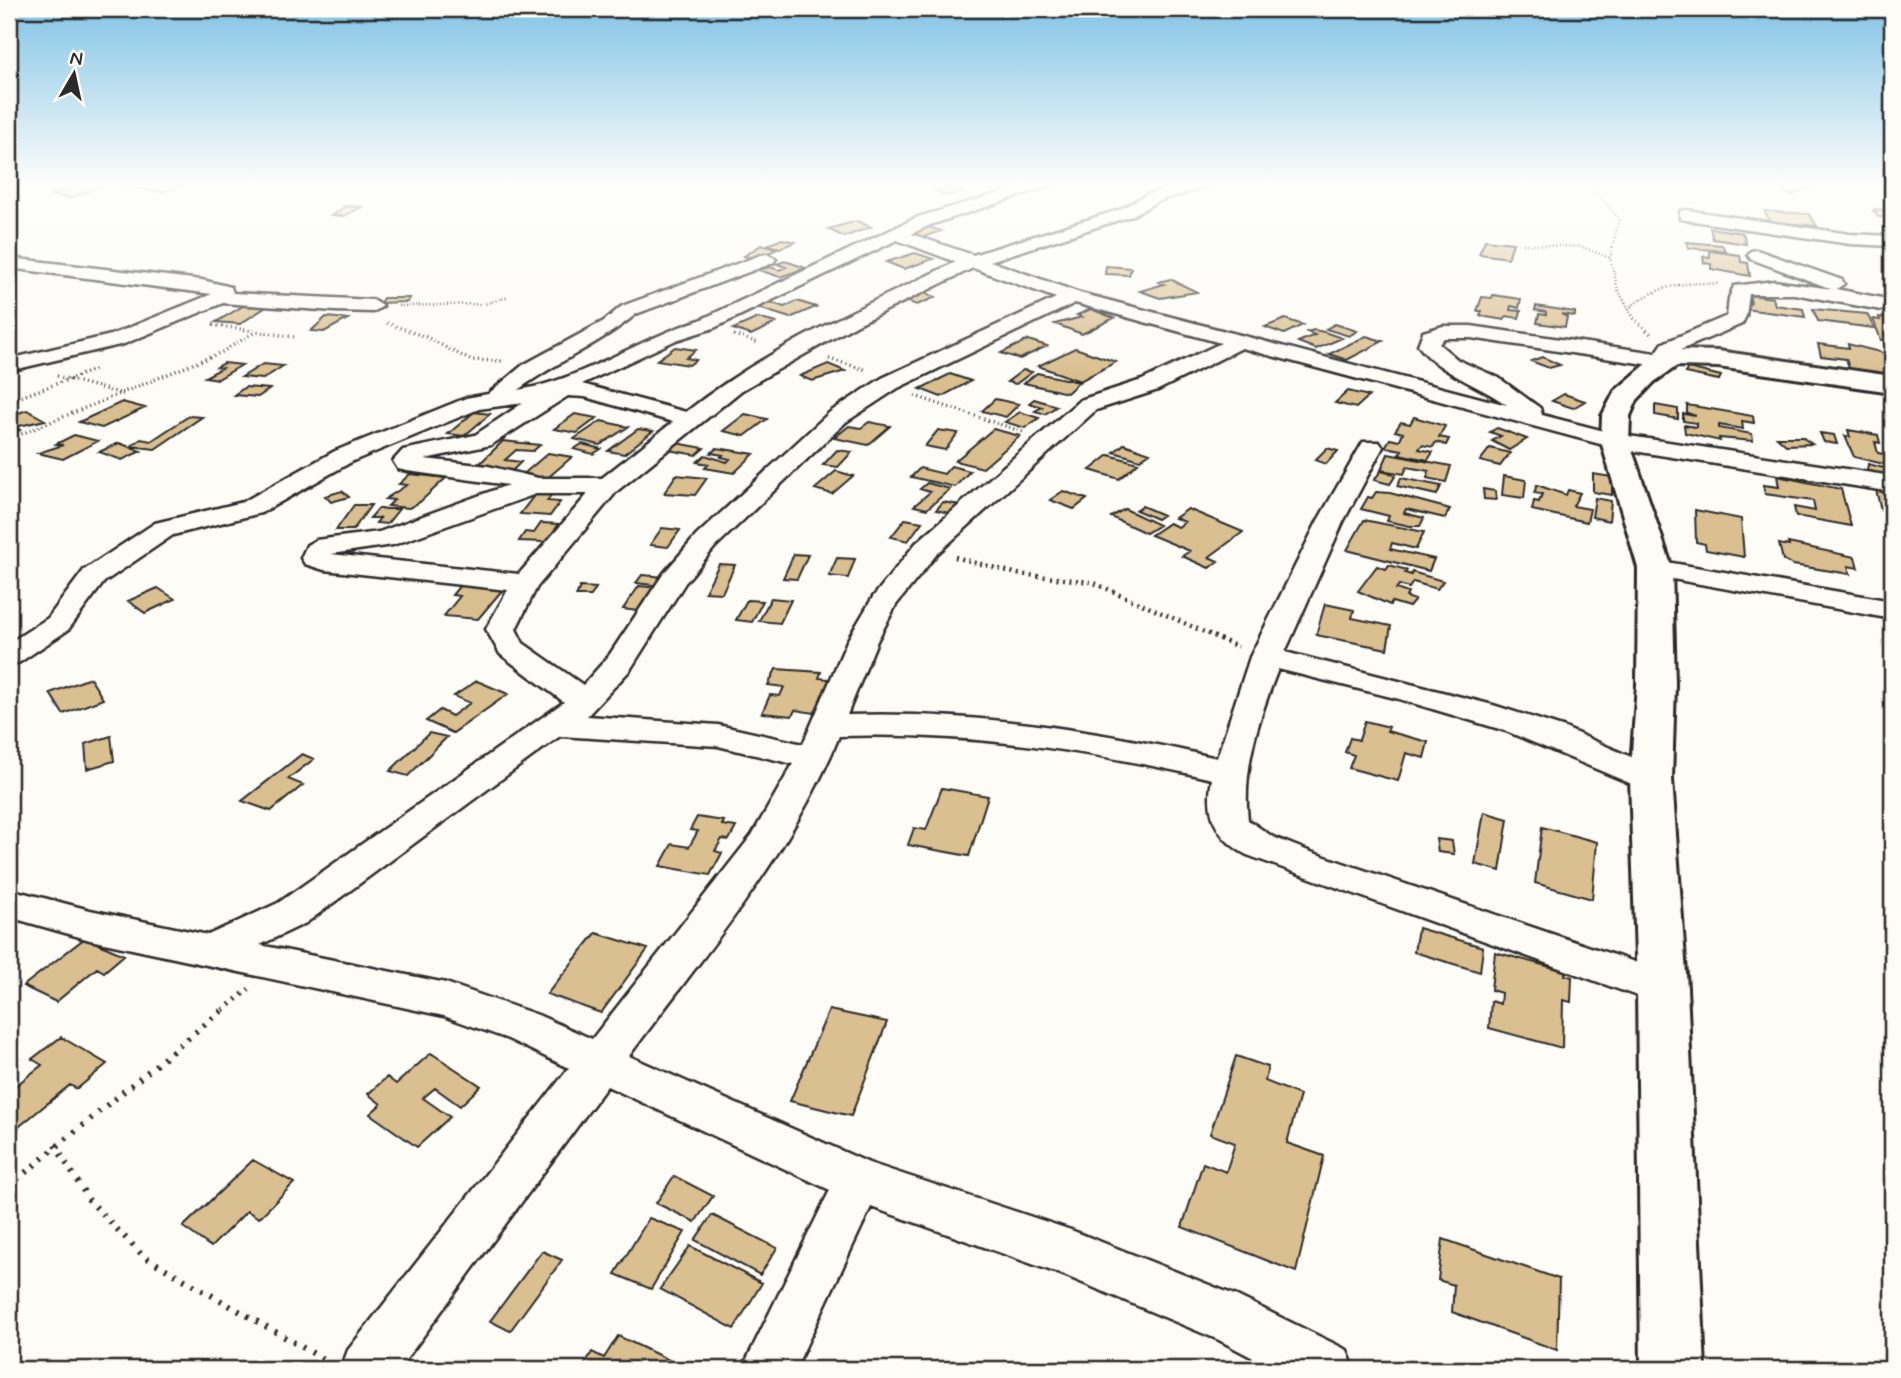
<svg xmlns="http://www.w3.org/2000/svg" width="1901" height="1378" font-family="Mynerve,sans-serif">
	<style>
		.building { fill: #dabf90; stroke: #2b2b2b; stroke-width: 2 }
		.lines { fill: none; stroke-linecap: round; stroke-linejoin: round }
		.minor-casing { stroke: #2b2b2b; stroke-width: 5 }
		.tertiary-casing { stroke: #2b2b2b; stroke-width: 6 }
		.path-far4 { stroke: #2b2b2b; stroke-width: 2.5; stroke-dasharray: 1 2.5; stroke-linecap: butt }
		.path-far3 { stroke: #2b2b2b; stroke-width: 3.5; stroke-dasharray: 1 3.5; stroke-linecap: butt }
		.path-far2 { stroke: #2b2b2b; stroke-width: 4.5; stroke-dasharray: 2 4.5; stroke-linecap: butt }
		.path-far1 { stroke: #2b2b2b; stroke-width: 5; stroke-dasharray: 2 6; stroke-linecap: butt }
		.path { stroke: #2b2b2b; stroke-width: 6; stroke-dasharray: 2.5 8; stroke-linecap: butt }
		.minor { fill: #fdfcf7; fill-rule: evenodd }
		.tertiary { fill: #fdfcf7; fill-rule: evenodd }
	</style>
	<rect width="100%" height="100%" fill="#fdfcf7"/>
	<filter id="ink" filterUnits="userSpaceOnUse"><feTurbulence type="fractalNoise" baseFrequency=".0143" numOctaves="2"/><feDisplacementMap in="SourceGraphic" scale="14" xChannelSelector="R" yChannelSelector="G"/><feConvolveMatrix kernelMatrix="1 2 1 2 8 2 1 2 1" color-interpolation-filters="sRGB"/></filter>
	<g filter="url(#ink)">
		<path class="building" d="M88,182h27l-45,16 -21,-3z
			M117,182h32l31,4 -17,6 -55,-7z
			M954,187l10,5 -19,4 -10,-6z
			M346,206l16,1 -18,9 -12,-1z
			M1875,209l17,2v6h-14l-5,-6h4z
			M1764,211l45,3 8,12 -46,-4z
			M857,221l14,6 -27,10 -16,-8z
			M928,227l13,4 -21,7 -13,-4z
			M1710,228l33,5 3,11 -33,-5z
			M782,239l13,3 -15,6 -13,-3z
			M1485,240l28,3 -5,15 -29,-4z
			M1686,242l36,3 4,6 -37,-3z
			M761,245l16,4 -21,10 -12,-3z
			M1710,251l30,4 1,7 7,1 2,13 -39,-7v-5l-7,-1 -1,-7 7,1z
			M915,253l18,6 -29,10 -18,-7z
			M785,261l21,7 -26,9 -21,-7 11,-3 9,3 7,-3 -9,-3z
			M1106,266l25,2 -2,7 -24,-1z
			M1170,279l27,13 -37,6 -20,-7 24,-7 -5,-2z
			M921,292l15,5 -19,8 -15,-5z
			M1493,295l28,4 -2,9 -8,-2 -1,4 11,1 -2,7 -13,-2 -2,4 -24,-4 2,-5h-5l5,-14 10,1z
			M1749,295l24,3 2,7 28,4 2,8 -60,-8 -1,-7 7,1z
			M383,298h27l-3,4 -27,1z
			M767,301l17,6 13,-6 19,6 -26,11 -35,-11z
			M243,306l23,1 -26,17 -24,-2z
			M1536,306l39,6v4l-14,-2 6,3 -2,10 -28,-4 2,-9 7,1v-3l-11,-2z
			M1091,309l23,9 -32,16 -27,-10 27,-7 -5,-2z
			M1813,309l54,5 7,14 -56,-7z
			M326,317l22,2 -24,13 -13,-1z
			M1879,317l13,2v23l-11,-2 -8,-21 7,1z
			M758,318l18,5 -25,12 -18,-6z
			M1285,319l18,6 -19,9 -19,-7z
			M1335,324l22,7 -8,5 -23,-7z
			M1314,330l10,2 18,6 -26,11 -18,-7 17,-7 -8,-3z
			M1366,336l17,5 -36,19 -18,-6z
			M1028,340l19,6 -27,13 -19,-6z
			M1818,344l31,4 -1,-4 36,9 8,21 -42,-3 -4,-12 -25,-3z
			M675,347l21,3 -10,8 10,2 -7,5 -32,-5z
			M1075,348l41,14 -36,19 -42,-15z
			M1542,357l18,8 -11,3 -18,-7z
			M224,363l18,2 -24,14 -13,-2 17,-9 -5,-1z
			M263,364l20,2 -20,13 -21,-2z
			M828,364l17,7 -33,10 -12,-5z
			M1688,368l33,8 -2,4 -34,-7z
			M1023,370l9,2 -16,12 -9,-2z
			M1037,373l42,9 -12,11 -43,-10z
			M950,374l21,7 -30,16 -21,-8z
			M245,387l25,2 -12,8 -24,-2z
			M1348,391l21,5 -13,12 -21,-5z
			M1564,394l21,7 -12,7 -21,-7z
			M995,399l24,5 -13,13 -24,-6z
			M1034,399l23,7 -12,8 -10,-3 7,-4 -13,-4z
			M122,402l23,6 -43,20 -23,-6z
			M1655,405l23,4v10l-23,-4z
			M1687,405l66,11 1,7 -12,-2 1,8 -24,-4v3l33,6 1,7 -34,-3 1,3 -35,-8 -1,-8 12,2v-4l-13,-2v-7l13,2 -9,-3z
			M27,410l18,10 -30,7 5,3 -11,4v-18z
			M474,412l16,2 -26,22 -16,-2z
			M1020,412l19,6 -14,10 -20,-6z
			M575,414l22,4 -20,15 -23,-4z
			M745,414l22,5 -22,17 -22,-5z
			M189,416l13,1 -47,32 -24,-3 10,-7 10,2z
			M1414,417l31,9 -6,11 10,2 -3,6 -10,-3 -3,5 -11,-2 -3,4 14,3 -5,8 -29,-6 3,-4 -17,-3 5,-8 9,2 4,-8 -8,-2 6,-9 9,2z
			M601,421l27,6 -28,18 -26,-6z
			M869,422l21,4 -22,19 -34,-7 15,-12 12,2z
			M1497,428l30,11 -18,11 -17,-9 9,-5 -11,-4z
			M638,429l15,2 -29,23 -16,-3z
			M993,429l27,7 -37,32 -28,-7z
			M938,430l20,3 -13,17 -20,-4z
			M1848,430l30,5 2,8 -5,-1 3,11 13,2 -4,-12h5v23l-38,-9 -9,-21 5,1z
			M1820,433l14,2 3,9 -13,-2z
			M74,435l24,6 -35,18 -25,-6 25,-8 -7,-1z
			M1777,437h25l10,7 -26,1z
			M503,441l37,4 -7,6 -17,-1 -11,10 16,2 -9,9 -36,-4z
			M119,443l22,8 -19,9 -23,-8z
			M676,443l28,5 -8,7 -27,-5z
			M582,444l19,5 -8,5 -19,-5z
			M1124,444l26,9 -10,7 -26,-8z
			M717,448l37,6 -20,19 -29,-5 4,-4 -12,-2 8,-7 22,7 3,-3 -9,-2 2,-2 -12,-2z
			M1327,448l11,3 -12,13 -11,-4z
			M1490,448l20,5 -10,13 -20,-5z
			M837,450l15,2 -14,15 -15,-2z
			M548,453l24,4 -28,24 -24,-4z
			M1388,454l63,12 -5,16 -19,-4 2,-7 -22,-4 -3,7 -23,-4z
			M1109,455l29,8 -19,16 -29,-9z
			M1868,464l24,6v6l-25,-5z
			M951,466l19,5 -15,16 -44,-10 9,-9 24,6z
			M836,471l17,5 -21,18 -17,-5z
			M1381,471l15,4 -6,9 -16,-4z
			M410,474l36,4 -26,24 -11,6 -21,-2 6,-6 -9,-1 22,-14 -8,-1z
			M1593,474l19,3v18l-19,-3z
			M676,475l31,3 -12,17 -31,-2z
			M1504,476l22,4 -2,18 -22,-3z
			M1777,476l64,13 10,37 -55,-10 -2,-9 21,4 -2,-10 -48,-7 -2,-9 16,2z
			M1401,478l40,8 -4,9 -40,-9z
			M927,483l23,6 -23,20 -13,-3 16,-14 -10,-3z
			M1537,485l29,10 2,-5 12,3 -7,13 17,3 -3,13 -55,-12 2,-9 5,1 3,-8 -8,-1z
			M1483,489l12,2 1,9 -12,-1z
			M1876,490l16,3v19l-11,-2z
			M342,491l7,6 -18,5 -6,-6z
			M1063,491l24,8 -13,10 -24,-9z
			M1376,492l14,1 60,16 -5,9 -39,-9 -2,4 20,5 -4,8h-10l-23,-5 2,-5 -28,-7 7,-12 4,1z
			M536,493l16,1 -5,7 13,1 -10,14 -30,-2z
			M1595,498l16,3 -2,20 -17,-4z
			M943,502l17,3 -7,9 -17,-4z
			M354,505h17l-18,25h-17z
			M1142,506l21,9 -6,4 -21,-9z
			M378,509h21l-12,15 -11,-1 4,-5h-10z
			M1125,509l34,16 -13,8 -35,-16z
			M1188,509l55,23 -34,25 9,4 -9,7 -27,-12 8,-5 -39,-16 18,-12 9,4 7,-5 -10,-4z
			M1695,510l46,9 3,38 -38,-7 -1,-6 -9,-2z
			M905,519l17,3 -14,19 -17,-4z
			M1364,520l60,12 -8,17 -24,-6 -2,6 44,10 -5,12 -82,-21z
			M541,523l18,1 -13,18 -27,-1 6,-9 9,1z
			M662,528l18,2 -12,17 -18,-2z
			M1788,543l67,14 3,11 -10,-2 2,8 -57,-9 -10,-5 -4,-16 10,2z
			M794,554l14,1 -11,24 -14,-1z
			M837,558l18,1 -7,19 -19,-2z
			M719,564l16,1 -13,28 -17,-1z
			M1389,565l18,5 -2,3 6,2 1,-3 31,9 -6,8 -24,-7 -4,6 -10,-3 -3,4 12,4 -2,4 9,3 -6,7 -17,-5 -2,3 -32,-14 19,-25 9,3z
			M642,575l25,2 -6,9 -25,-3z
			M461,584l43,4 -26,31 -34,-3 16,-20 -8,-1z
			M639,586l21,2 -16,24 -21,-3z
			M580,587l16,1 -5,8h-15z
			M158,588l17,11 -30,14 -17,-12z
			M771,598l20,2 -11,23 -21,-2z
			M747,600l16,1 -11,21 -16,-2z
			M1325,604l29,6 -2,8 39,8 -4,23 -71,-14z
			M776,669l45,3 -2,6 19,2 -7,16 -9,-1 -2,5 7,1 -5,13 -27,-4 -3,6 -30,-3 8,-18 10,1 4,-9 -16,-2z
			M90,678l13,21 -40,15 -13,-21z
			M477,681l31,13 -55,39 -27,-12 14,-11 12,6 18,-13 -16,-7z
			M1365,721l24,6 -2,4 41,11 -4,16 -18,-5 -8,28 -49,-13 5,-13 -9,-3 5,-14 9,2z
			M429,733l18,4 -39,39 -18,-5z
			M111,736l3,25 -27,8 -2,-25z
			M302,754l12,5 -26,20 15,6 -32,26 -29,-10z
			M942,788l46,8 -19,60 -61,-11 6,-17 12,2z
			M1484,812l24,7 -8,52 -25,-7z
			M697,817l27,4 -2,4 14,2 -7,13 -7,-1 -7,12 7,2 -12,22 -50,-9 12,-22 17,3 9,-16 -8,-1z
			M1542,827l55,15 -5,57 -57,-16z
			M1436,839l16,2 2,13 -16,-2z
			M1418,928l65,19 -3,25 -66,-20z
			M596,933l52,16 -47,64 -54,-19z
			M85,938l39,17 -20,17 -7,-4 -41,34 -33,-16z
			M1495,952l70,19v4l7,2 -1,25 -8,-2 -1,48 -73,-20 2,-27 9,3 1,-11 -10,-3z
			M829,1010l58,12 -36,94 -61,-15z
			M61,1037l46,27 -30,25 -7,-4 -55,45 -6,-5v-34l33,-26 -10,-6z
			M431,1053l50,33 -21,20 -25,-18 -12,10 27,19 -33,30 -47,-33 11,-10 -13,-10 19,-17 9,7z
			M1236,1056l32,11 -3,14 35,14 -13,48 37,13 -28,116 -114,-45 21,-64 23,9 9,-29 -25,-9z
			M253,1160l41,23 -35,35 -12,-7 -36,36 -28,-20z
			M674,1176l39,20 -18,26 -39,-19z
			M712,1215l65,33 -17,27 -65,-35z
			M649,1218l36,14 -34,57 -36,-15z
			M1443,1239l116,40 -2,71 -105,-38 2,-27 -16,-5z
			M690,1246l72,37 -28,46 -74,-40z
			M542,1251l20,9 -52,71 -20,-10z
			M618,1336l70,33h-106l10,-17 12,6z"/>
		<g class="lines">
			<defs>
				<path id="minor" d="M9,182h10l-10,5z
					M1038,182h24l-132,43 -19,9 62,21 146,-45 27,-15 45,-13h25l-3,3 -55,16 -27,15 -141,45 90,32 427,112c-29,-21 -69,-32 -89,-60l5,-13 20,-6h28l185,27 7,-10 64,-27 2,-18 5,-12 40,-5 58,8 -81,-30 -3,-4 3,-4 6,-1 85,30 2,4 -8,5 56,11v12l-98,-18h-45l-3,22 -4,8 -64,27 2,9 -4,4 -11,3 -194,-29h-27l-5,6 19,16 41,18 41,30 2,7 74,19 276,42v16l-277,-44 -373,-100 -84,42 -62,20 -160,145 -40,50 -19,36 -30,74c126,-4 248,15 370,43l33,-101 67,-135 46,-80h16l4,5 -40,75 -58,130 208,53 72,23 98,43 5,8 -5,8 -12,4 -12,-4 -133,-56 -107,-32 -121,-30c-19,49 -36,99 -30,151l25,17 38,15 365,124 6,12 -6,12 -14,4 -14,-4 -401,-145c-31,-16 -42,-41 -35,-76 -123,-29 -246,-47 -373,-43 -47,118 -135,218 -210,320l240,107 202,67 166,66 110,54 7,19h-80l-55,-29 -153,-64 -195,-69 -76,162h-53l88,-179 -223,-104 -208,283h-58l7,-19 221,-282 -61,-29 -64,-23 -354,-76 -81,-23v-28l81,21 118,25 70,-32 286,-201 -64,-48 -14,-25 22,-39 -184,-20 -19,-6 -4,-6 6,-13 9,-5 63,-8 129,-47 -101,-14 -9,-2 -5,-8 10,-11 72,-15 48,-32 -44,6 -126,52 -92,52 -88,22 -69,47 -36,48 -48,32 -11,3v-22l39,-25 36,-48 71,-47 88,-21 92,-51 131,-53 22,-4 35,-29 81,-44 18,-15 139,-51 6,-1 9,5 -3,4 -137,51c-36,30 -80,48 -118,76 60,-8 122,-52 182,-70l218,-103zM897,240l59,22c-92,44 -189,86 -270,150l-104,-28 94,-44 38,-12zM973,268l83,30 -174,80 -52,34 -133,123 -33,38 -56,84 -25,28 -60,-42 -7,-14 21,-42 80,-96 125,-101 114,-65zM1075,303l146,40 -79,37 -62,20 -164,143 -43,54 -26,44 -44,103 -85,-19 -131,-9 43,-46 55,-87 30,-36 131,-125 52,-34zM568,396l17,1 88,25 -71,56h-64l-50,-12 -63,-7 66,-14zM536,494h52l-69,80 -188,-20 62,-9zM560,736l158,10 75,18 -41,71 -160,204 -54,-24 -92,-32 -186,-38 46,-22z
					M1797,182h24l-30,12 -8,-5z
					M1686,210l164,24 42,2v10l-42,-2 -170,-25v-8z
					M9,258l193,22 29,7 2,6 140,7 10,6 -10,6 -38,-1 -112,-8 -99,41 -115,27v-12l102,-24 101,-41 -203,-26z
					M1655,560l237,41v18l-247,-45 -4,-6 4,-6z"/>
				<path id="tertiary" d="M1677,350l41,1 174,25v16l-174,-25 -41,-1 -23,16 -17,18 -7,16 -1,25 43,127 3,117 -3,94 15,209 18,381h-64l-4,-381 -7,-209 7,-94 1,-117 -37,-127 1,-25 13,-25 41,-35z"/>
			</defs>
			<use href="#minor" class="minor-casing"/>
			<use href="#tertiary" class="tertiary-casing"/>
			<path class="path-far4" d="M1602,182l-7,8 24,29 -9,39
				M1523,244l59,3 28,11 8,32 17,30
				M398,306l86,-2 24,-7
				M1628,309c27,-23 56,-28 90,-25"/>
			<path class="path-far3" d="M1633,318l18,16
				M387,323l39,14 44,23 33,1
				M213,325l82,12
				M734,335l25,8
				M829,359l38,11
				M57,376l66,18
				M915,396l108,36
				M9,401l88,-32
				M9,439l213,-87 33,-20"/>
			<path class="path-far2" d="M955,557l63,17 74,8 146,65"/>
			<path class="path-far1" d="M223,1010l26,-21"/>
			<path class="path" d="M55,1145l34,55 54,56 185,106
				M9,1186l216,-178"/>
			<use href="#minor" class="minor"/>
			<use href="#tertiary" class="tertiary"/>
		</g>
	</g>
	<linearGradient id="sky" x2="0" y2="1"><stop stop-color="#82c3e6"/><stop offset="0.49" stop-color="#fefefb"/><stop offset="1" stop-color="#fefefb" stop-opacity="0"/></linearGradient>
	<rect width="1901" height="375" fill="url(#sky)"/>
	<rect width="1901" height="1378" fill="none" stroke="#fdfcf7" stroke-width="35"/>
	<rect x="18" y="18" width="1866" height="1343" fill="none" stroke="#2b2b2b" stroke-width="2.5" filter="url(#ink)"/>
	<g transform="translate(74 74) rotate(9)" stroke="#fdfcf7" stroke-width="5" paint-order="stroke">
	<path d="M0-5L12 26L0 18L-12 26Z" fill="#2b2b2b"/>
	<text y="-10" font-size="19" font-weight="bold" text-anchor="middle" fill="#2b2b2b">N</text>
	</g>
</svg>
